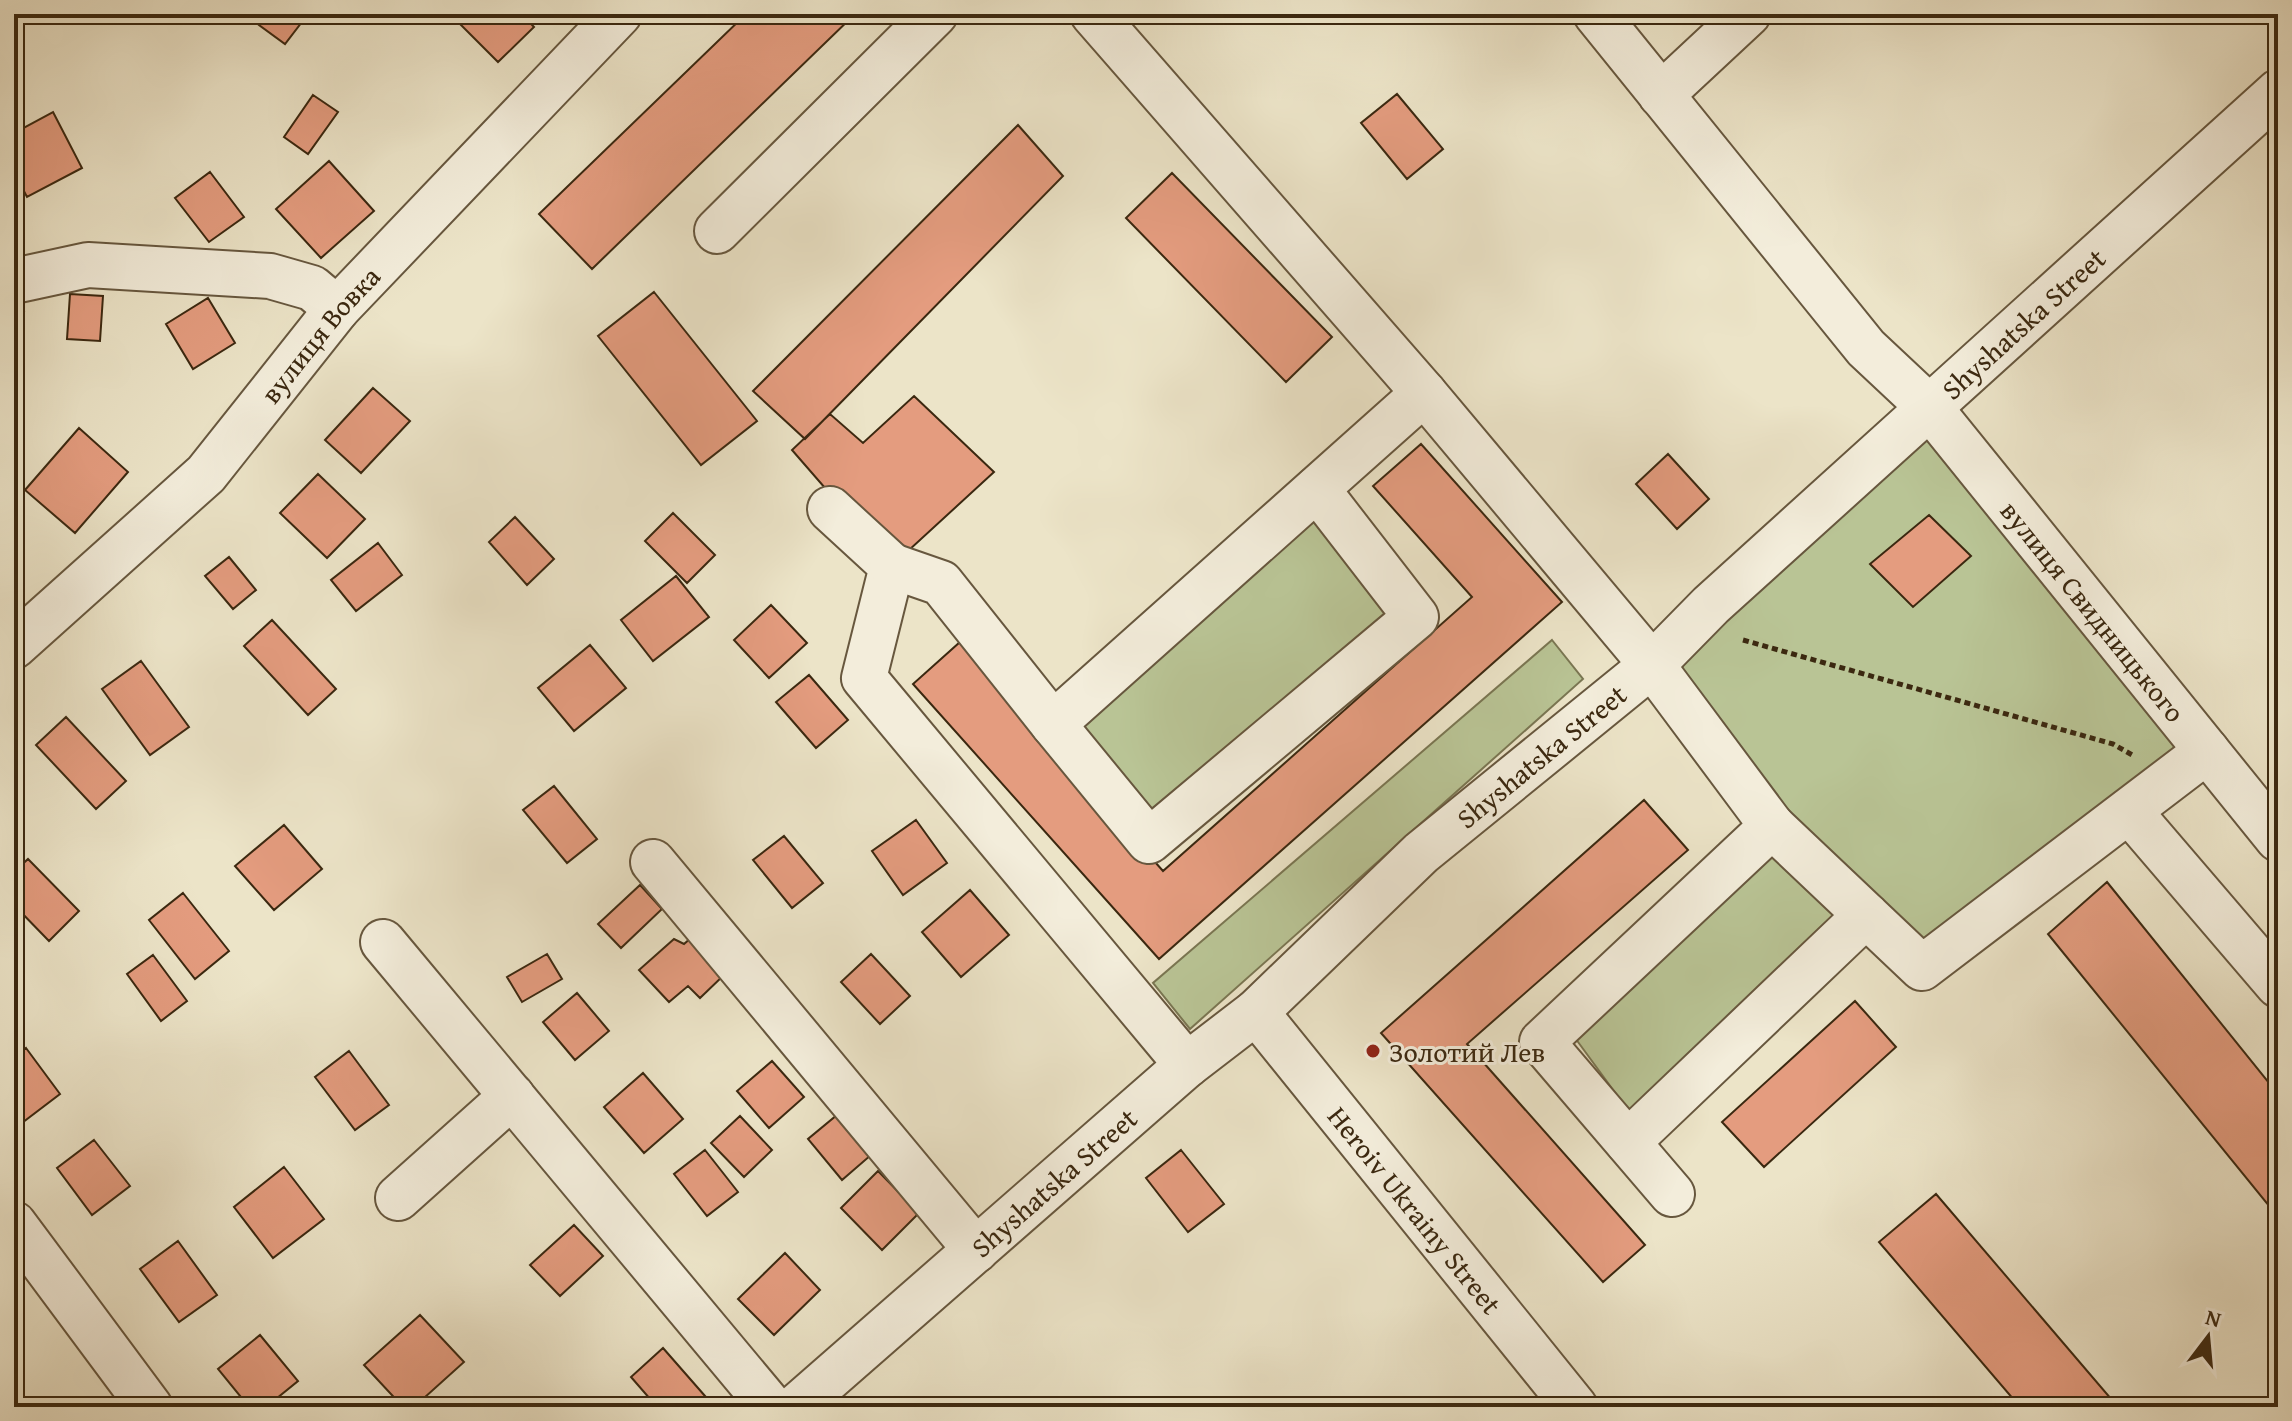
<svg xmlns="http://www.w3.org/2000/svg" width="2292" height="1421" font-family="'Gentium Book Plus',serif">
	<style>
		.green { fill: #b9c495; stroke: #7a7652; stroke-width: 2 }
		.building { fill: #e49c7f; stroke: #3b2810; stroke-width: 2 }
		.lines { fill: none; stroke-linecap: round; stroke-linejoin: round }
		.minor-casing { stroke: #67573e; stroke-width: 48 }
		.path { stroke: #3b2810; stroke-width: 5; stroke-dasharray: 6 4; stroke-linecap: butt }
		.minor { stroke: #f3eddb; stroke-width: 44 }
		.poi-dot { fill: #8f2418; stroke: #f3eddb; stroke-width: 3 }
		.labels { text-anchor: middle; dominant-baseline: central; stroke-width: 6; stroke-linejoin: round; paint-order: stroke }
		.street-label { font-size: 28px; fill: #3b2810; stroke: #f3eddb }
		.poi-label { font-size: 28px; fill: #3b2810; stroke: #f3eddb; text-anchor: start }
	</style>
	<rect width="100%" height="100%" fill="#ece4c8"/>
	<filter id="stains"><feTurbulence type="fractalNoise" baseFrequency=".0025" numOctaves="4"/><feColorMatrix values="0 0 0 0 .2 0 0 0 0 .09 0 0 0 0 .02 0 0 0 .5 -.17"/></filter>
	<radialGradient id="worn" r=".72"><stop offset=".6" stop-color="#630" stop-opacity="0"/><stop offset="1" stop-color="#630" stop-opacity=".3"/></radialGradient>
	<path class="green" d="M1930,408l277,343 -285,217 -270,-303z
		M1316,505l84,107 -251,211 -79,-100z
		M1552,640l31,39 -393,350 -37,-46z
		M1768,852l68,65 -206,196 -60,-82z"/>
	<path class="building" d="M268,14h40l-23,30 -26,-19z
		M522,14l12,13 -36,35 -47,-47z
		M746,14h109l-263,255 -53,-55z
		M1397,94l46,55 -36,30 -46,-56z
		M313,95l25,17 -30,42 -24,-17z
		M53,112l29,56 -55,29 -13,-25v-39z
		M1018,125l45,51 -258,263 -52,-48z
		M329,161l45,50 -53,47 -45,-49z
		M210,172l34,45 -35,25 -34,-44z
		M1172,173l160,164 -46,45 -160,-164z
		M654,292l103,129 -56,44 -103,-129z
		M70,294l33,2 -3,45 -33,-2z
		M208,298l27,45 -42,26 -27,-45z
		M14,311l10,1 -9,60h-1z
		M373,388l37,33 -49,52 -36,-33z
		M914,396l80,76 -86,79 -83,-63 -33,-38 38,-36 33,29z
		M79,428l49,44 -53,61 -50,-43z
		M1421,444l141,158 -403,357 -246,-275 47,-42 203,229 309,-274 -99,-111z
		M1668,454l41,45 -32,30 -41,-45z
		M318,474l47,45 -38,39 -47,-45z
		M673,513l42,42 -28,28 -42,-42z
		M1929,515l42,41 -58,51 -43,-43z
		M515,517l39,42 -27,26 -38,-43z
		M378,543l24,32 -46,36 -25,-31z
		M229,557l27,33 -23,19 -28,-33z
		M676,576l33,41 -56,44 -32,-41z
		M771,605l36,38 -38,35 -35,-38z
		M272,620l64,69 -28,26 -64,-69z
		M590,645l36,43 -52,43 -36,-43z
		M141,661l48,66 -39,28 -48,-66z
		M809,675l39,45 -32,28 -40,-46z
		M66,717l60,64 -30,28 -60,-64z
		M554,786l43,53 -30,24 -44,-53z
		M1644,800l44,50 -221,194 178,201 -42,37 -222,-249z
		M916,820l31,43 -44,32 -31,-44z
		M284,825l38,44 -48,41 -39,-44z
		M784,836l39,47 -31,25 -39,-48z
		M28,859l51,52 -30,30 -35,-36v-33z
		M2107,882l171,212v123l-230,-283z
		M640,885l22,24 -41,39 -23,-24z
		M970,890l39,45 -48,42 -39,-45z
		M183,893l46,58 -34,28 -46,-59z
		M691,938l34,36 -25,24 -12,-12 -19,16 -30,-32 35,-31 10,5z
		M547,954l15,25 -40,23 -15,-25z
		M871,954l39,42 -30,28 -39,-42z
		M153,955l34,46 -26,20 -34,-47z
		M577,993l32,38 -34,29 -32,-38z
		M1855,1001l41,46 -132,120 -42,-45z
		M26,1048l34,46 -46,35v-72z
		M349,1051l40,54 -34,25 -40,-53z
		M772,1061l32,36 -35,31 -32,-37z
		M643,1073l40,46 -39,34 -40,-46z
		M837,1115l34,40 -29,25 -34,-41z
		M740,1116l32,34 -28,27 -33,-34z
		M94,1140l36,46 -38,29 -35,-47z
		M705,1150l33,42 -31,24 -33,-42z
		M1181,1150l43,54 -36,28 -42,-54z
		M284,1167l40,52 -51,39 -39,-51z
		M878,1171l41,42 -37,37 -41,-42z
		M1936,1194l182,213h-98l-141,-165z
		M574,1225l29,31 -43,40 -30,-31z
		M178,1241l39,54 -38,27 -39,-53z
		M785,1253l35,37 -46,45 -36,-36z
		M420,1315l44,47 -50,45h-11l-39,-42z
		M260,1335l38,46 -32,26h-17l-31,-38z
		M663,1348l42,48 -13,11h-35l-26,-30z"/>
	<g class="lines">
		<defs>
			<g id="minor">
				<path d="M1093,14l331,379 228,272 120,161 -230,216 130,152"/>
				<path id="s1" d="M1596,14l270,334 64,60 348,431"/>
				<path d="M1661,95l87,-81"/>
				<path d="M717,231l218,-217"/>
				<path d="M14,281l74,-16 182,11 42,12 25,21"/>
				<path d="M830,509l62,57 -28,112 323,387"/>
				<path d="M892,566l49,17 112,141 371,-331"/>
				<path id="s2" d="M14,646l192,-172 131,-165 282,-295"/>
				<path d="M1053,724l96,117 267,-224 -99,-128"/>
				<path d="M2129,811l149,174"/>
				<path d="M1772,826l150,142 285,-217"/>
				<path d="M653,862l323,388"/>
				<path d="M383,942l388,465"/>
				<path id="s3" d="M1256,1012l319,395"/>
				<path d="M1628,1142l238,-227"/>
				<path d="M398,1198l114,-102"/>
				<path d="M14,1224l136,183"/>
				<path id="s4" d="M796,1407l391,-342 69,-53 165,-159 231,-188 59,-60 567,-513"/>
			</g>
		</defs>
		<use href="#minor" class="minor-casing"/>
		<path class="path" d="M1743,640l370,104 21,12"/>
		<use href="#minor" class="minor"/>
	</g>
	<circle class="poi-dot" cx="1373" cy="1051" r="8"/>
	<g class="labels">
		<g class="street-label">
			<text stroke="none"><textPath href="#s4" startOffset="1638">Shyshatska Street</textPath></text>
			<text stroke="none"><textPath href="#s2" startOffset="438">вулиця Вовка</textPath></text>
			<text stroke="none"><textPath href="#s1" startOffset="778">вулиця Свидницького</textPath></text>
			<text stroke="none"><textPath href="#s4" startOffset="990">Shyshatska Street</textPath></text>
			<text stroke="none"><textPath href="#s4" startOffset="342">Shyshatska Street</textPath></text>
			<text stroke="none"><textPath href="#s3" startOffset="254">Heroiv Ukrainy Street</textPath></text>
		</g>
		<g class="poi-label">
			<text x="1389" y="1051">Золотий Лев</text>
		</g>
	</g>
	<rect width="2292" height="1421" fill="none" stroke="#ece4c8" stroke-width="48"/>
	<rect x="16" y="16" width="2260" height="1389" fill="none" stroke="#3b2810" stroke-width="4"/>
	<rect x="24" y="24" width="2244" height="1373" fill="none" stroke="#3b2810" stroke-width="2"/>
	<g transform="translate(2208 1337) rotate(16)" stroke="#f3eddb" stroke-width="6" paint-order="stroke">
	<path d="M0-6L14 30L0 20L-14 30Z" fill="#3b2810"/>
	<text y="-12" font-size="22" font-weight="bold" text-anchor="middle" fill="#3b2810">N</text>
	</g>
	<rect width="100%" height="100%" filter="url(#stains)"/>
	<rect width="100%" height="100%" fill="url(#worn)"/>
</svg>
